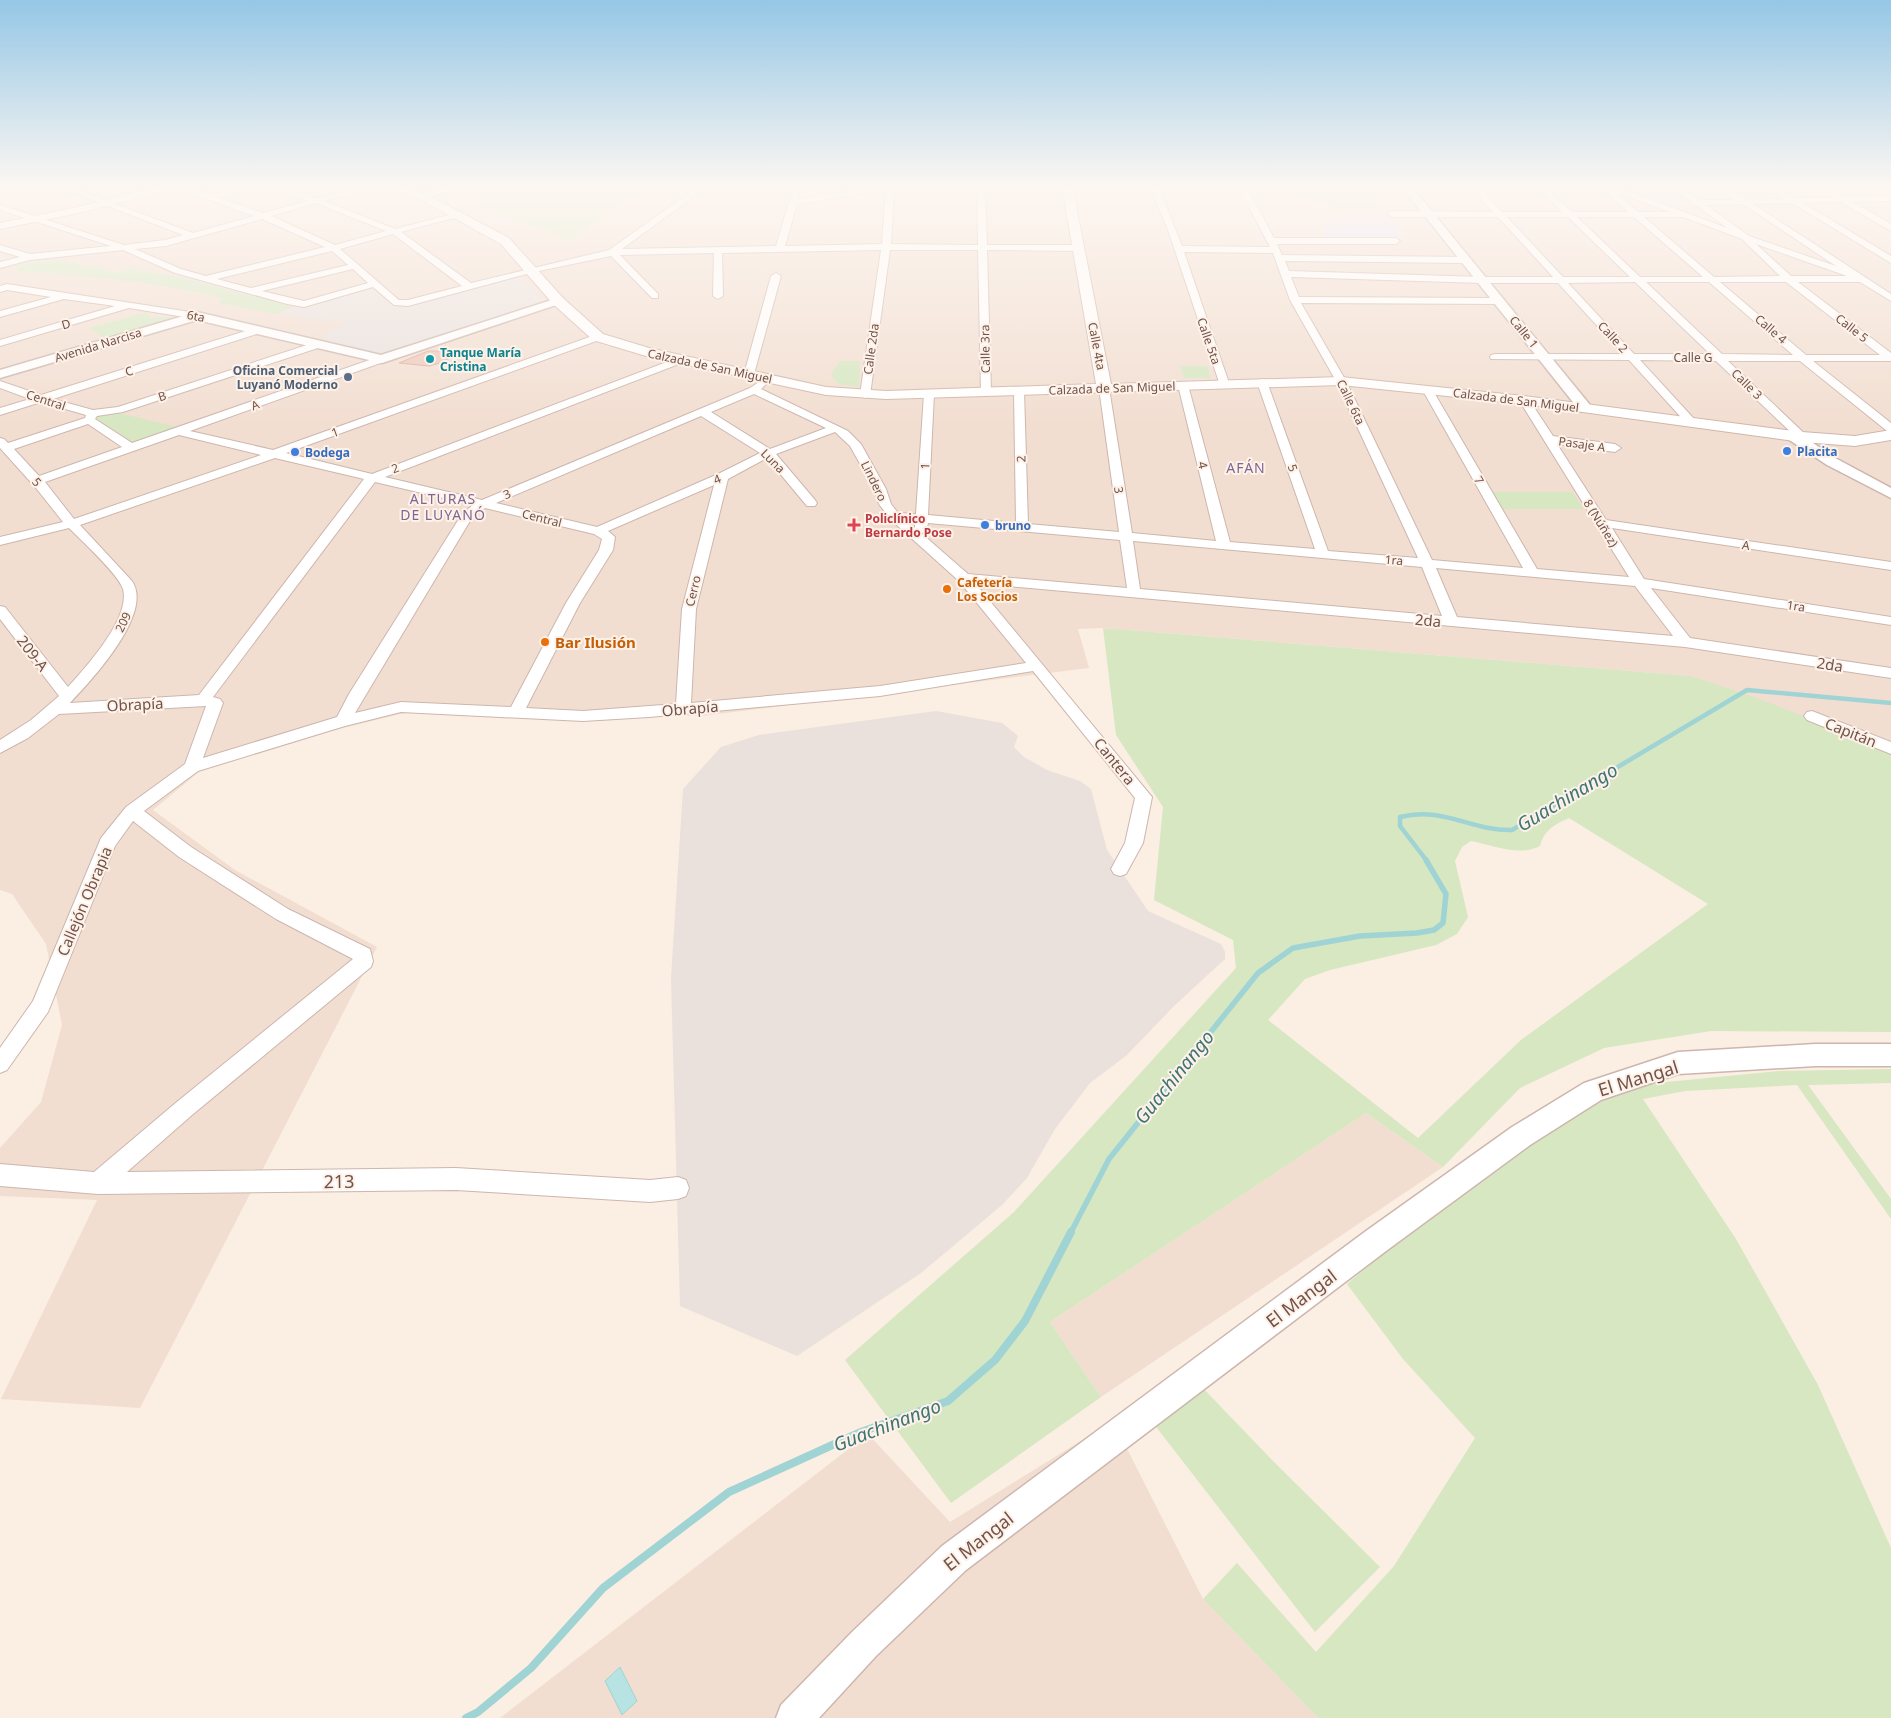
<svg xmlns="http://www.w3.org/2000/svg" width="1891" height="1718" font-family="'Noto Sans',sans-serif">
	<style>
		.residential { fill: #f2ded1 }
		.industrial { fill: #eae1dd }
		.education { fill: #ebdff7 }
		.green { fill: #d6e7c2; fill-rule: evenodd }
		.water { fill: #b8e3e3; stroke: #9fd3d4 }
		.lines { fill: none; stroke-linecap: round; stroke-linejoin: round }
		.stream-far2 { stroke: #9fd3d4; stroke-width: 4.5 }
		.stream-far1 { stroke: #9fd3d4; stroke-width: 5.5 }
		.stream { stroke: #9fd3d4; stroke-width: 8 }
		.building { fill: #eec8bc; stroke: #e0ad9d }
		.minor-casing { stroke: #cdb6ad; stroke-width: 2 }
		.tertiary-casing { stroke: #cdb6ad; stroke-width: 3 }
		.secondary-casing { stroke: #d0b5aa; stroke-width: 2 }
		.minor { fill: #fff; fill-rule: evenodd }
		.tertiary { fill: #fff; fill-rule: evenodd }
		.secondary { fill: #fff; fill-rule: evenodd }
		.culture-dot { fill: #0f9aa8; stroke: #fef2e8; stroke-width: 2 }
		.service-dot { fill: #5c6f8a; stroke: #fef2e8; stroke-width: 2 }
		.shop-dot { fill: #3f7fe0; stroke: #fef2e8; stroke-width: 2 }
		.health-dot { fill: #e0444e; stroke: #fef2e8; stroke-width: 2 }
		.food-dot { fill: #e8710a; stroke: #fef2e8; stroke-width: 2 }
		.labels { text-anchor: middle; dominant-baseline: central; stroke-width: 4; stroke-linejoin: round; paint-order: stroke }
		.far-street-label { font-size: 12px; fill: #71524a; stroke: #fef2e8 }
		.far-culture-label { font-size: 12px; font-weight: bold; fill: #0d838f; stroke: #fef2e8; text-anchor: start }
		.far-service-label { font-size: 12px; font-weight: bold; fill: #4e5e75; stroke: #fef2e8; text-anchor: end }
		.far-shop-label { font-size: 12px; font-weight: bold; fill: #366cbe; stroke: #fef2e8; text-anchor: start }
		.far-health-label { font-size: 12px; font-weight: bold; fill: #be3a42; stroke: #fef2e8; text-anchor: start }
		.far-food-label { font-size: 12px; font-weight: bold; fill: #c56008; stroke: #fef2e8; text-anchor: start }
		.far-neighbourhood-label { font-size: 14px; letter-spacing: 1px; fill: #7e6694; stroke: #fef2e8 }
		.street-label { font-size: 15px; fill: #71524a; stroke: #fef2e8 }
		.food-label { font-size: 15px; font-weight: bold; fill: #c56008; stroke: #fef2e8; text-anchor: start }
		.near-street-label { font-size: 18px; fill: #71524a; stroke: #fef2e8 }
		.near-water-label { font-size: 19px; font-style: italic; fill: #407576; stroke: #fef2e8 }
	</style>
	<rect width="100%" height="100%" fill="#fbeee2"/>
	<path class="residential" d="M0,186h525l-51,19 95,35 80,-54h1242v568l-200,-78 -588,-48 -25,1 11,39 -387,48h-119l-154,-9 -127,31 -102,33 -47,39 82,60 142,77 -237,461 -139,-9 96,-199 -97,-4v-48l41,-46 21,-77 -16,-81 -34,-50 -12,-4z
		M1366,1113l77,54 -342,230 -51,-75z
		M1113,1421l90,178 115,119h-818l368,-284 82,88z"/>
	<path class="industrial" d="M517,273l29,30 -163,54 -65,-18 28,-16 -70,-9 36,-13 57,-15 24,19z
		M936,711l66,12 16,13 -4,11 10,10 23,13 33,11 11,8 16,61 41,61 73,33 4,8v7l-51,47 -47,49 -37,28 -35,46 -28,49 -25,27 -81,68 -124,83 -117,-50 -9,-328 12,-189 38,-42 38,-12z"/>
	<path class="education" d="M1606,186h68l24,17h-44z
		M1391,217l14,21h-78l-5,-12h15l-3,-8z"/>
	<path class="green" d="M525,186h124l-80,54 -96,-35z
		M1277,186h86l21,25 -39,-2 -61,-15z
		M56,259l41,8 18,6 16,-5 53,10 109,29 -17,7 -57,-11 3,-5c-46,-11 -94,-17 -141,-22 -22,-3 -43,-2 -65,-6l1,-5z
		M147,312l3,6 26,-1v2l-70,20 -17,-11z
		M840,361h20l-1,26 -21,-3 -7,-10z
		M1180,366h27l4,12h-27z
		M119,413l62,15 -48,15 -39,-25 4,-4z
		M1489,492h83l12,17h-83z
		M1103,628l588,48 66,22 134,53v281l-180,-1 -107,17 -84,40 -77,79 -77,-54 -316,209 51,75 -150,106 -106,-143 169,-148 222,-244 -3,-28 -79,-40 9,-93 -47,-72zM1569,818l139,86 -187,136 -103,98 -150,-118 37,-41 25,-9 106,-25 21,-11 11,-17 -13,-56 7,-14 9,-6c21,4 49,16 69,5 4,-16 15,-22 29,-28z
		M1891,1069v14l-83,2 83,114v20l-94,-134 -112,6 -42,8 93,140 82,146 73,163v170h-573l-115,-119 34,-36 79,89 78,-86 81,-128 -72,-79 -56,-75 177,-151 112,-48 143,-14z
		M1200,1385l74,77 106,105 -65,65 -165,-213z"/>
	<path class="water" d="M620,1667l17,34 -15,14 -17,-34z"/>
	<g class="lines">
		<path class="stream-far2" d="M1427,861l-27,-35v-9c44,-11 70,14 112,13l235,-140 144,13"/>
		<path class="stream-far1" d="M1070,1234l39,-75 149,-186 35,-25 67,-12 57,-3 17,-3 9,-7 3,-29 -20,-34"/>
		<path class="stream" d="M466,1718l12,-6 53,-44 72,-80 126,-96 132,-60 87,-31 47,-41 30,-39 46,-89"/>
	</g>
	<path class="building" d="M428,351h11l17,4 -16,8 -11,3 -30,-3z"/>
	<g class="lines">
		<defs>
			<path id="minor" d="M56,186h10l127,47 61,-17 -78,-28 -1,-2h10l78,27 45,-12 -33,-13 -1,-2c16,0 27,9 41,12 11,1 41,-12 58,-12l-1,2 -48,13 71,28 66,-17v4l-60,16 70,51 138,-33 90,-64h9l-86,63 154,-3 18,-60h8l-4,13 86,-13h16l-6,3 -3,55 87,1 -1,-59h8l2,59h91l4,3 -4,3 -91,-1 4,142 -5,3 -5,-3 -3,-142h-88l-20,145 -5,3 -5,-3 21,-145 -159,3 1,43 -5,3 -5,-3 1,-43 -94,2 38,39v4h-6l-41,-42 -77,16 -126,34 -14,-1 -21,-18 -69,20 -17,-3 -112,-31 -52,-23 -93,10 -30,8v-6l20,-5 -20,-6v-6l30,9 81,-8 -111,-36v-5l124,40 41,-5 18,-5zM886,190l-4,54 -97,2 12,-42zM316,203l70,28 -51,14 -64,-29zM262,219l63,28 -119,29 -25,-7 -46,-20 31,-3zM393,234l69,52 -54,14h-9l-59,-51zM332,251l16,14 -97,23 -34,-9zM353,269l15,14 -64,18 -42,-10z
				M1150,186h8l24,60 88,1 -32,-61h8l28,52h122l4,3 -4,3h-119l5,11 185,2 5,3 -5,3 -182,-2 4,10 193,6h71l-55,-60h-106l-4,-3 4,-3 101,1 -23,-26h8l24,26h60l-26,-26h8l28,26h56l-20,-18 5,-4 -5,-1v-3h6l113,42 -31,-23h-5v-3l-21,-16h9l20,14h36l-19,-14h9l21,13h38l-19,-13h9l21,12h38l-18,-12h9l21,11h46l-1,4 -37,1 38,22v7l-50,-29 -38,1 88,53v7l-99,-60 -39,1 138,90v7l-31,-19h-62l93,71v8h-78l78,62v9l-4,-1 -87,-70h-72l78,74 2,2 -2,2h-8l-82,-78 -76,-1 56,61 2,2 -6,3 -4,-1 -59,-65 -138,-1 -1,-2 1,-2 4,-1h128l-65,-71h-76l-191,-6 8,20 201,1 5,3 -5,3 -199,-1 45,78 86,179 91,8 -101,-179 5,-3 5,3 105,180 92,8 -110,-177 5,-3 4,1 25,38 62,8 6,4 -6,4 -58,-8 49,76 285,42v8l-279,-42 32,51 247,38v8l-240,-37 39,50 201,30v10l-206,-31 -710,-64 177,214 -9,46 -17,31 -6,2 -6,-2 -3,-5 14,-26 10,-45 -102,-127 -153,25 -231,21 -66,4 -182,-9 -56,14 -147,45 -54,40 47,36 97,62 82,40 3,12 -2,6 -179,148 -65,57 329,-4 194,12 28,-3 8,3 3,8 -3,8 -8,3 -28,3 -194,-12 -358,4 -98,-8v-22l94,8 84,-71 175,-142 -77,-40 -97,-62 -46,-36 -18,25 -67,166 -41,58 -7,3v-25l33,-47 68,-163 25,-31 59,-43 21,-58 -147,8 -31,24 -28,15v-13l31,-20 28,-24 -59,-77v-13l5,1 63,80c18,-20 63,-69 55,-98 -4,-14 -42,-49 -54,-61l-69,17v-8l63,-15 -27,-34 -36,-40v-10l4,1 4,4 77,-25 1,-3 -45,-13 -41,13v-7l30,-9 -30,-11v-7l41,14 214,-67 4,-1 5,3 -1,2 -210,67 40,11 25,-3 198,-65h8l1,2 -1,2 -201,66 -26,4 -2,3 37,24 246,-86h8l1,2 -1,2 -196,70 83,19 325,-116 4,1v4l-316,114 86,21 308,-117 5,3 -1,2 -299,115 97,23 268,-112 12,-8 5,3 -6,6 87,42 13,13 25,45 5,15 7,9 18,1 8,-120 5,-3 5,3 -6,121 88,8 -2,-132 5,-3 5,3 4,133 91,8 -20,-144 5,-3 5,3 23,145 84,8 -38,-156 5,-3 5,3 42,157 85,7 -58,-167 5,-3 5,3 61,169 90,7 -82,-177 -46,-81 -17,-47 -89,-1 45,131 -1,2h-8l-52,-155zM1619,193l51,19h-32l-21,-18zM1743,204l93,62 -87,-30 -43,-31zM1507,217h61l62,60h-67zM1577,217h57l69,60h-63zM1644,217h39l59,22 38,37 -66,1zM1756,244l91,32h1h-57zM1635,282l75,72h-76l-66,-71zM1646,282h63l84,73 -71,-1zM1720,282h66l94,73h-74zM754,394l72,34 -56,21 -59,-37zM701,416l59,37 -42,21 -121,53 -101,-24zM88,424l34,23 -83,29 -25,-27zM835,432l15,14 24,43 5,15 11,15 69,62 67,82 -146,23 -189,17 5,-94 32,-130 39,-21 40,48h8l2,-3 -2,-3 -39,-46zM179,435l82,20 -187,64 -29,-37zM275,458l89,21 -165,216 -129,8c22,-23 84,-90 62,-122l-52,-56zM375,482l98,23 -11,9 -113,180 -12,23 -134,41 20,-55 -3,-4 -7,-2zM714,485l-32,124 -6,95 -93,7 -57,-3 54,-105 33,-53 2,-13 -7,-6zM485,508l109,26 8,5 -3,11 -33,53 -55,104 -110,-5 -46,11 118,-197zM907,521l8,1v6zM928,523l192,17 7,48 -159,-14 -47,-41 5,-1zM1133,541l289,26 20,49 -302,-27zM1436,568l199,18 38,50 -216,-19z
				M776,273l5,3 -27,98 -5,3 -4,-1 -1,-2 27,-98z
				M7,284l190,29 5,3 -5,3 -68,-11 -129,38v-6l115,-34 -51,-7 -64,18v-6l51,-14 -44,-7 -7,2v-6z
				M1812,711l79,31v12l-84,-34 -3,-4 3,-4z"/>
			<path id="tertiary" d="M450,186h14l-2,2 -40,11 -5,-3 2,-2z
				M1401,186h10l179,219 2,3 -2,3h-10z
				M558,298l6,3 -2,2 -180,60 -185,-43 -197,58v-8l197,-58 184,43z
				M1793,432l5,1 39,26 54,29v10l-64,-33 -39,-26 -2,-3 2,-3z
				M1815,1044h76v22h-76l-137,8 -77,26 -71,45 -144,106 -420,319 -90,86 -57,62h-43l5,-13 71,-73 90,-86 424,-315 146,-104 72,-44 94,-31z"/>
			<path id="secondary" d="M162,186h16l-1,2 -103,26 -74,15v-6l74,-15z
				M385,186h15l26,8 83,44 54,60 40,36 46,14 177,39 60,4 210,-7 -34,-198h10l39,198 230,-7 183,19 278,36 53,4 36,-6v10l-36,6 -53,-4 -278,-38 -183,-19 -455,14 -60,-4 -180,-39 -53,-16 -40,-36 -52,-60 -83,-46 -32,-10z"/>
		</defs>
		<use href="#minor" class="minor-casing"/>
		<use href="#tertiary" class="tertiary-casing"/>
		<use href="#secondary" class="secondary-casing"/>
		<use href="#minor" class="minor"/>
		<use href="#tertiary" class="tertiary"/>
		<use href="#secondary" class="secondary"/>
	</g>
	<linearGradient id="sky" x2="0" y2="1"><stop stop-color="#95c7e6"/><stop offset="0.44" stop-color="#fdf7f2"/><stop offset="1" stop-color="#fdf7f2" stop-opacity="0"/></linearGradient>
	<rect width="1891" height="426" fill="url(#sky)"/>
	<circle class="culture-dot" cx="430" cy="359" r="5"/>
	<circle class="service-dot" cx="348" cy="377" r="5"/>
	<g class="shop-dot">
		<circle cx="1787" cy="451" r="5"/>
		<circle cx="295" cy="452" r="5"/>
		<circle cx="985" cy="525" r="5"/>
	</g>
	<path class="health-dot" d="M851.5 517.5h5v5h5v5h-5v5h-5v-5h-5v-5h5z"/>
	<g class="food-dot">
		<circle cx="947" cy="589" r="5"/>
		<circle cx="545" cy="642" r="5"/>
	</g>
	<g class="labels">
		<g class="far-street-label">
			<text transform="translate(196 316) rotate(11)">6ta</text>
			<text transform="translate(66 324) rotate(-16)">D</text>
			<text transform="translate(1852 328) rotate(38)">Calle 5</text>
			<text transform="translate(1771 329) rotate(41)">Calle 4</text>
			<text transform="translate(1524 332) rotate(51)">Calle 1</text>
			<text transform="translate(1613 337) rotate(47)">Calle 2</text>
			<text transform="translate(1209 341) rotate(71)">Calle 5ta</text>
			<text transform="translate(98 345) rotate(-17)">Avenida Narcisa</text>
			<text transform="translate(1097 346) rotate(79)">Calle 4ta</text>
			<text transform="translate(871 349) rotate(-82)">Calle 2da</text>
			<text transform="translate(985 349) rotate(-91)">Calle 3ra</text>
			<text x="1693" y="357">Calle G</text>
			<text transform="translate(710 366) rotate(12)">Calzada de San Miguel</text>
			<text transform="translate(129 371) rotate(-18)">C</text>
			<text transform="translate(1747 384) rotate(44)">Calle 3</text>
			<text transform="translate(1112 388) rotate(-2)">Calzada de San Miguel</text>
			<text transform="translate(162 396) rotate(-18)">B</text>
			<text transform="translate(46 400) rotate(18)">Central</text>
			<text transform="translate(1516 400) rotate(7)">Calzada de San Miguel</text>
			<text transform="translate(1351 402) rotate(64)">Calle 6ta</text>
			<text transform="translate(255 405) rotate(-20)">A</text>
			<text transform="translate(335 432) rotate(-20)">1</text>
			<text transform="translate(1582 444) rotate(8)">Pasaje A</text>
			<text transform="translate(1021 459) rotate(-91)">2</text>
			<text transform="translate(773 461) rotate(45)">Luna</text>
			<text transform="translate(1203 465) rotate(76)">4</text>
			<text transform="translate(925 466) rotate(-87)">1</text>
			<text transform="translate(395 468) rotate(-21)">2</text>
			<text transform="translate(1293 468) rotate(70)">5</text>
			<text transform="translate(717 479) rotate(-22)">4</text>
			<text transform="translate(1479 480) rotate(60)">7</text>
			<text transform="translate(874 481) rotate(64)">Lindero</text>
			<text transform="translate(37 482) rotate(49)">5</text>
			<text transform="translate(1119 490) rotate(82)">3</text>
			<text transform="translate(507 494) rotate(-23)">3</text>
			<text transform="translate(542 518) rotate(14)">Central</text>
			<text transform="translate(1601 523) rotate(58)">8 (Núñez)</text>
			<text transform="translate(1746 545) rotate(8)">A</text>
			<text transform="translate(1394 560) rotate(5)">1ra</text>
			<text transform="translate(693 591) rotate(-77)">Cerro</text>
			<text transform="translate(1796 606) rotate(9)">1ra</text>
			<text transform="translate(123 622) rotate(-64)">209</text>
		</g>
		<g class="far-culture-label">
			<text x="440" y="352">Tanque María<tspan x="440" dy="14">Cristina</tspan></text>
		</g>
		<g class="far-service-label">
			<text x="338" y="370">Oficina Comercial<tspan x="338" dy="14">Luyanó Moderno</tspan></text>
		</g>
		<g class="far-shop-label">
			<text x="1797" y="451">Placita</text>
			<text x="305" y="452">Bodega</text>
			<text x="995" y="525">bruno</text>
		</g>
		<g class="far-health-label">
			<text x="865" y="518">Policlínico<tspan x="865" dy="14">Bernardo Pose</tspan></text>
		</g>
		<g class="far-food-label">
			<text x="957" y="582">Cafetería<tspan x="957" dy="14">Los Socios</tspan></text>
		</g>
		<g class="far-neighbourhood-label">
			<text x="1246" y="467">AFÁN</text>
			<text x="443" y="498">ALTURAS<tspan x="443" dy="16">DE LUYANÓ</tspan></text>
		</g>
		<g class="street-label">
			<text transform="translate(1428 620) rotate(5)">2da</text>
			<text transform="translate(33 653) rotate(52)">209-A</text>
			<text transform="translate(1830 664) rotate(9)">2da</text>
			<text transform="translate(135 704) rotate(-3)">Obrapía</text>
			<text transform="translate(690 708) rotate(-5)">Obrapía</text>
			<text transform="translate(1851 732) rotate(22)">Capitán</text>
			<text transform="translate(1115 761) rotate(51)">Cantera</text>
			<text transform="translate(84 901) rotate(-67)">Callejón Obrapia</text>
		</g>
		<g class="food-label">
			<text x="555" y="642">Bar Ilusión</text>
		</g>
		<g class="near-street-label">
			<text transform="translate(1638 1078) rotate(-17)">El Mangal</text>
			<text transform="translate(339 1181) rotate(-1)">213</text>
			<text transform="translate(1301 1298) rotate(-37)">El Mangal</text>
			<text transform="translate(978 1541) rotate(-38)">El Mangal</text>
		</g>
		<g class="near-water-label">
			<text transform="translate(1567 797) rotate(-31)">Guachinango</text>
			<text transform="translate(1174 1077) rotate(-51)">Guachinango</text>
			<text transform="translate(887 1425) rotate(-21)">Guachinango</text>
		</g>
	</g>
</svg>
